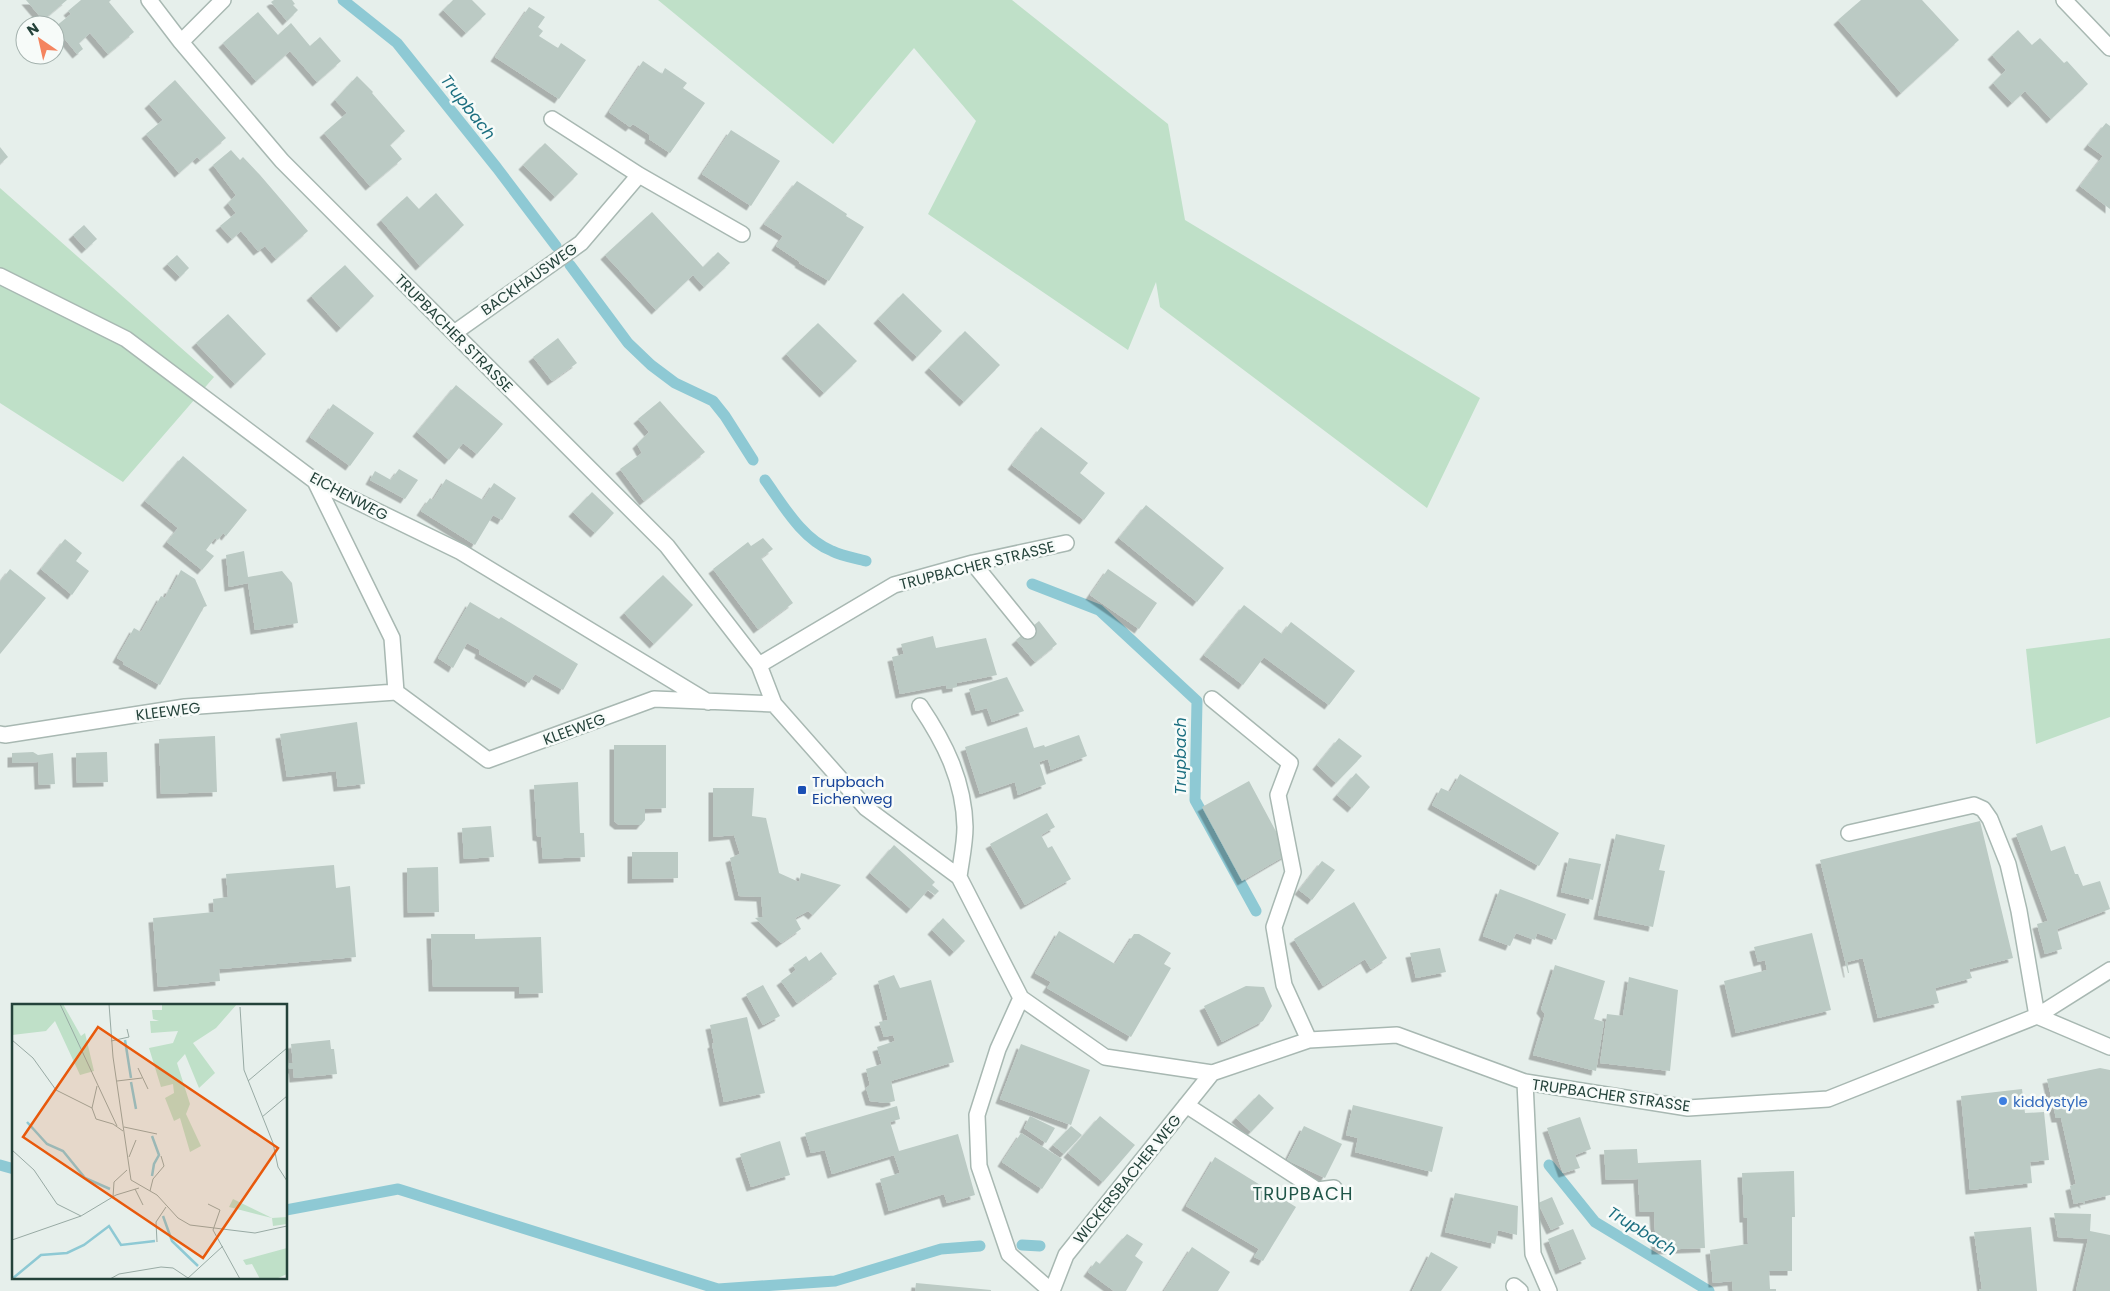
<svg xmlns="http://www.w3.org/2000/svg" width="2110" height="1291" font-family="Poppins,sans-serif">
	<style>
		.green { fill: #bfe0c8 }
		.lines { fill: none; stroke-linecap: round; stroke-linejoin: round }
		.stream { stroke: #8ec9d4; stroke-width: 11 }
		.building { fill: #bbcac4; filter: url(#shadow) }
		.minor-casing { stroke: #a8b8b2; stroke-width: 18 }
		.minor { stroke: #fff; stroke-width: 15 }
		.transit-dot { fill: #1a4fb4; stroke: #f7fbf9; stroke-width: 2 }
		.shop-dot { fill: #3f7fe0; stroke: #f7fbf9; stroke-width: 2 }
		.labels { text-anchor: middle; dominant-baseline: central; stroke-width: 5; stroke-linejoin: round; paint-order: stroke }
		.street-label { font-size: 15px; fill: #24423a; stroke: #f7fbf9 }
		.transit-label { font-size: 15px; fill: #164399; stroke: #f7fbf9; text-anchor: start }
		.shop-label { font-size: 15px; fill: #366cbe; stroke: #f7fbf9; text-anchor: start }
		.water-label { font-size: 16px; font-style: italic; fill: #1c6f80; stroke: #f7fbf9 }
		.quarter-label { font-size: 18px; letter-spacing: 1px; fill: #1f5548; stroke: #f7fbf9 }
		.inset-river { fill: none; stroke: #8ec9d4; stroke-width: 2.5 }
		.inset-road { fill: none; stroke: #98aaa4; stroke-width: 1 }
		.view { fill: #e8590c; fill-opacity: 0.15; stroke: #e8590c; stroke-width: 2.5 }
		.inset-edge { fill: none; stroke: #24423a; stroke-width: 2.5 }
	</style>
	<defs>
		<filter id="shadow"><feDropShadow dx="-4.5" dy="4.5" stdDeviation="0" flood-color="#0004"/></filter>
	</defs>
	<rect width="100%" height="100%" fill="#e6efeb"/>
	<path class="green" d="M658,0h354l156,124 17,96 295,178 -53,110 -267,-201 -4,-25 -28,68 -200,-136 48,-93 -62,-73 -81,96z
		M0,188l214,189 -91,105 -123,-79z
		M2110,638v79l-74,27 -10,-95z"/>
	<g class="lines">
		<path class="stream" d="M343,0l54,43 100,125 59,78
			M570,265l58,78 23,22 24,18 38,18 12,15 28,44
			M765,480c18,25 37,59 67,71 10,5 23,7 34,10
			M1032,584l67,26 98,91 -2,99 61,111
			M0,1165l14,4
			M1549,1165l46,57 114,69
			M286,1210l112,-21 320,100 117,-8 106,-32 39,-3
			M1022,1245l18,1"/>
	</g>
	<path class="building" d="M26,0h41l-24,20z
		M81,0h30l-2,2 25,30 -26,22 -18,-21 -11,10 4,6 -6,5 -22,-27 16,-13 -3,-3z
		M274,0h18l3,4 -2,1 5,5 -11,11 -16,-19z
		M453,0h19l14,14 -20,19 -23,-23z
		M1861,0h61l37,40 -58,53 -63,-73z
		M529,7l16,10 -7,10 5,4 -4,5 19,12 3,-5 25,17 -27,39 -64,-42z
		M258,12l20,23 13,-12 19,23 10,-9 21,24 -24,21 -27,-31 -34,30 -33,-38z
		M2018,30l14,15 8,-7 24,25 3,-2 21,23 -37,35 -26,-28 -13,12 -19,-20 13,-13 -14,-15z
		M643,61l19,13 3,-6 22,15 -4,5 22,15 -35,50 -21,-14 1,-4 -17,-11 -3,3 -21,-15z
		M357,76l16,16 -1,1 33,38 -15,14 12,14 -32,27 -46,-53 23,-20 -12,-13z
		M175,80l51,58 -26,22 -3,-3 -18,16 -33,-39 17,-14 -14,-16z
		M2106,123l4,3v83l-30,-23 23,-30 -15,-11z
		M731,130l49,31 -29,45 -49,-32z
		M545,143l33,31 -23,23 -32,-32z
		M0,147l8,10 -8,7z
		M231,150l9,10 3,-3 17,18 48,56 -32,28 -11,-13 -7,5 -17,-20 -9,8 -12,-13 16,-13 -8,-10 8,-8 -23,-30z
		M797,181l50,33 -1,2 18,11 -35,54 -30,-18 1,-1 -24,-16 7,-10 -19,-12z
		M436,193l28,32 -44,41 -39,-46 26,-24 12,13z
		M652,212l51,55 15,-15 12,11 -26,24 -11,-12 -37,35 -51,-55z
		M84,225l13,14 -11,10 -13,-14z
		M177,255l12,13 -9,9 -13,-13z
		M345,265l29,31 -33,32 -30,-32z
		M903,293l39,38 -25,26 -39,-38z
		M228,314l38,40 -31,30 -39,-41z
		M818,323l39,38 -33,32 -38,-39z
		M965,331l35,34 -36,37 -35,-34z
		M558,338l19,25 -25,18 -19,-24z
		M456,385l47,39 -26,30 -14,-11 -14,17 -32,-28z
		M660,401l45,51 -61,49 -24,-32 22,-16 -5,-9 12,-12 -11,-13z
		M333,404l41,29 -24,33 -40,-29z
		M1041,427l47,36 -8,10 25,20 -21,27 -72,-55z
		M183,456l64,54 -21,26 -3,-3 -5,7 -3,-2 -9,12 8,6 -12,14 -35,-28 11,-14 -33,-27z
		M399,469l19,11 -13,19 -35,-19 5,-9 16,9z
		M446,479l37,21 11,-17 22,15 -14,22 -9,-5 -18,30 -54,-34 9,-13 3,2z
		M592,492l22,21 -19,20 -22,-21z
		M1146,505l78,63 -27,34 -78,-64z
		M763,538l10,11 -12,9 32,45 -35,26 -45,-60 35,-27 3,4z
		M65,539l17,14 -6,8 13,10 -17,24 -31,-26z
		M244,551l4,26 34,-6 10,12 6,40 -43,7 -7,-47 -19,4 -3,-32z
		M10,569l36,29 -46,56v-72z
		M1108,569l49,34 -18,26 -49,-34z
		M181,570l14,9 12,27 -3,1 -44,78 -37,-21 1,-2 -7,-4 17,-30 7,4 20,-36 4,2 4,-9h2z
		M663,575l30,30 -39,39 -30,-31z
		M470,602l29,17 2,-2 77,47 -15,26 -28,-16 -6,9 -50,-29 1,-4 -13,-7 -14,25 -15,-10z
		M1244,605l38,29 9,-12 64,49 -26,34 -65,-48 -21,28 -39,-30z
		M1039,621l18,23 -22,18 -19,-22z
		M933,636l3,12 50,-10 11,37 -40,8v4l-10,2 -1,-4 -46,9 -8,-37 12,-3 -3,-10z
		M1007,677l17,34 -32,11 -5,-14 -11,3 -7,-22z
		M357,722l8,62 -27,3 -2,-16 -49,6 -7,-43z
		M1027,727l7,21 10,-3 1,2 34,-12 8,21 -36,14 -3,-11 -9,3 7,22 -28,11 -3,-13 -35,12 -15,-47z
		M215,736l2,56 -56,2 -2,-55z
		M1339,738l23,18 -26,27 -19,-18z
		M614,745h52v63l-21,1v11l-4,5h-22l-5,-4z
		M33,752l5,3 15,-2 2,31 -16,1 -1,-23 -26,1v-10z
		M107,752l1,30 -31,1 -1,-30z
		M1356,773l14,14 -18,21 -15,-13z
		M1460,774l99,59 -20,33 -107,-61 9,-17 9,4z
		M1249,781l39,73 -46,27 -40,-74z
		M578,782l2,51h4l1,24 -42,2 -2,-22 -4,-1 -3,-51z
		M713,788h41l-2,28 14,2 13,55 20,9 2,-9 40,12 -28,30 -5,-4 -13,7 6,11 -20,14 -26,-25 8,-1 -2,-20 -22,-1 -9,-38 10,-4 -6,-19 -21,2z
		M1047,813l8,14 -14,8 7,13 4,-2 19,33 -46,26 -35,-61z
		M1980,821l33,137 -44,11 3,9 -37,10 4,15 -61,15 -15,-60 -16,4 2,11h-1l-28,-113z
		M2042,825l9,26 14,-5 10,28h3l5,12 17,-5 10,28 -53,20 5,20 -17,5 -8,-30 11,-3 -32,-87z
		M491,826l3,31 -30,2 -2,-31z
		M1616,834l49,11 -6,25 6,1 -12,56 -55,-12z
		M894,845l41,37 -3,3 7,6 -4,4 -7,-5 -17,19 -41,-36z
		M632,852h46v26l-46,1z
		M1569,858l32,6 -8,36 -32,-8z
		M1322,861l13,9 -23,30 -13,-10z
		M334,865l2,23 14,-2 6,71 -135,12h-2l1,12 -62,6 -5,-69 61,-6 -1,-13 15,-2 -2,-23z
		M438,867l1,45 -31,1 -1,-45z
		M1500,889l66,25 -10,26 -19,-7 -2,7 -19,-7 -6,13 -27,-10z
		M1354,902l33,56 -16,11 -6,-10 -42,27 -29,-47z
		M943,918l22,23 -11,11 -22,-22z
		M1059,931l56,33 19,-30h5l32,19 -7,11 7,4 -40,69 -84,-49 4,-6 -16,-9z
		M1812,933l19,77 -95,23 -12,-52 43,-11 -2,-10 -7,2 -4,-15z
		M431,934h44v5l66,-2 2,56 -24,1v-7h-86z
		M1440,948l6,24 -30,6 -6,-25z
		M821,952l16,22 -40,29 -16,-22 15,-11 -3,-5 13,-9 3,5z
		M1555,965l50,16 -11,38 10,3 -8,49 -63,-16 12,-41 -4,-5z
		M894,975l6,13 31,-8 23,82 -63,19 4,20 -8,2 -17,-2 -4,-13 4,-3 -4,-16 16,-5 -5,-17 18,-6 -2,-6 -9,2 -5,-15 9,-2 -10,-39z
		M1629,977l49,13 -8,81 -70,-8 7,-49 16,2z
		M763,985l17,31 -17,9 -17,-31z
		M1246,986l18,1 8,19 -9,15 -41,21 -18,-36z
		M747,1017l18,76 -41,9 -12,-58 2,-1 -4,-18z
		M330,1040l1,9h3l3,25 -43,4 -1,-9h-4l-1,-6h5l-2,-19z
		M1021,1044l69,26 -19,55 -71,-26z
		M2100,1068l10,2v125l-26,6 1,3 -3,-2 -8,2 -4,-18 6,-2 -15,-66h-5l-9,-39z
		M2022,1089l3,24 19,-1 5,48 -19,2 2,21 -62,7 -9,-94z
		M1259,1094l15,14 -23,24 -15,-14z
		M1353,1105l90,22 -11,45 -77,-20 3,-14 -12,-3z
		M897,1106l3,13 -10,3 9,29 59,-17 17,61 -28,8 -3,-9 -55,17 -9,-32 20,-6 -6,-18 -62,19 -7,-24 -14,3 -6,-20z
		M1030,1116l25,12 -9,15 -22,-15z
		M1100,1116l35,29 -32,37 -35,-29z
		M1580,1117l11,32 -16,6 5,13 -17,5 -16,-45z
		M1071,1126l11,9 -18,19 -11,-9z
		M1304,1126l38,18 -17,34 -38,-18z
		M1021,1133l41,26 -20,30 -40,-27z
		M780,1141l10,34 -39,12 -11,-33z
		M1637,1149l1,14 63,-3 4,88 -49,2 -2,-38h-14l-2,-33 -32,1 -2,-30z
		M1215,1157l81,50 -33,54 -9,-4 5,-8 -73,-43z
		M1794,1171l1,46h-3v54h-23l1,18h6v2h-43l-1,-10 -19,2 -3,-33 38,-6 -1,-26h-3l-2,-45z
		M1455,1193l63,13 -1,29 -19,-5 -3,14 -50,-12z
		M1552,1197l12,27 -13,6 -13,-27z
		M2054,1213l37,1 -1,17 20,4v56h-34l12,-52 -30,-2z
		M2031,1227l6,64h-58v-2h3l-8,-57z
		M1573,1229l13,30 -26,11 -12,-31z
		M1127,1234l16,10 -8,12 8,6 -17,29h-12l-26,-19 8,-11 4,3z
		M1192,1247l38,25 -12,19h-54z
		M1431,1252l27,15 -17,24h-29z
		M916,1283l75,7v1h-76z"/>
	<g class="lines">
		<defs>
			<path id="minor" d="M149,0l32,42 101,119 385,385 92,119 15,39 92,104 93,69 62,121 84,59 107,16 97,-33 88,-5 128,47 163,26 140,-9 209,-83 73,-46
				M2064,0l46,48
				M181,42l42,-42
				M552,119l87,56 103,59
				M0,276l126,63 189,142 146,71 247,150
				M454,333l127,-90 58,-68
				M315,481l77,157 4,54
				M973,563l55,68
				M759,665l135,-80 79,-22 93,-20
				M1212,699l78,64 -12,32 15,77 -19,55 10,58 25,55
				M920,706c25,37 44,75 45,121 0,17 -4,34 -6,50
				M0,734l5,1 180,-28 211,-15 92,68 166,-61 120,5
				M1849,833l125,-28 9,4 7,10 18,45 11,47 18,105
				M1021,998l-23,51 -21,66 2,51 30,88 42,37
				M2037,1016l73,31
				M1525,1082l8,172 16,37
				M1186,1105l131,85 17,-2
				M1514,1286l6,5
				M1052,1291l14,-36 146,-182"/>
		</defs>
		<use href="#minor" class="minor-casing"/>
		<use href="#minor" class="minor"/>
	</g>
	<rect class="transit-dot" x="797" y="785" width="10" height="10" rx="2.5"/>
	<circle class="shop-dot" cx="2003" cy="1101" r="5"/>
	<g class="labels">
		<g class="street-label">
			<text transform="translate(529 279) rotate(-35)">BACKHAUSWEG</text>
			<text transform="translate(454 333) rotate(45)">TRUPBACHER STRASSE</text>
			<text transform="translate(349 496) rotate(28)">EICHENWEG</text>
			<text transform="translate(977 565) rotate(-14)">TRUPBACHER STRASSE</text>
			<text transform="translate(168 711) rotate(-7)">KLEEWEG</text>
			<text transform="translate(574 729) rotate(-20)">KLEEWEG</text>
			<text transform="translate(1611 1095) rotate(8)">TRUPBACHER STRASSE</text>
			<text transform="translate(1127 1179) rotate(-51)">WICKERSBACHER WEG</text>
		</g>
		<g class="transit-label">
			<text x="812" y="781">Trupbach<tspan x="812" dy="17">Eichenweg</tspan></text>
		</g>
		<g class="shop-label">
			<text x="2013" y="1101">kiddystyle</text>
		</g>
		<g class="water-label">
			<text transform="translate(468 107) rotate(52)">Trupbach</text>
			<text transform="translate(1180 756) rotate(-90)">Trupbach</text>
			<text transform="translate(1642 1231) rotate(32)">Trupbach</text>
		</g>
		<g class="quarter-label">
			<text x="1303" y="1193">TRUPBACH</text>
		</g>
	</g>
	<g transform="translate(12 1004)">
		<rect width="275" height="275" fill="#e6efeb"/>
		<path d="M0,0h51l18,32 4,-3 9,38 -14,4 -25,-54 -9,10 -34,4zM150,0h75l-21,24 -23,15 22,30 -16,15 -14,-34 -8,9 13,41 -4,10 15,32 -11,6 -10,-34 -6,3 -9,-23 9,-5 -1,-9 -12,3 -12,-39 24,-5 5,-12 -27,2 -1,-12h9l-6,-2 -1,-9h10zM221,195l39,19 15,-1v7l-14,2 -1,-8 -43,-11zM275,244v26l-11,5h-16l-8,-15 -6,1 -3,-5z" fill="#bfe0c8"/>
		<path class="inset-river" d="M113,36l6,38M119,78l5,27M15,118l20,22 16,7 22,27 25,11M140,132l7,19 -5,9 -2,12M151,212l9,25 26,25M0,275l29,-24 26,-2 17,-8 25,-19 12,19 34,-4"/>
		<path class="inset-road" d="M48,0l57,122M97,0l4,53 18,123 26,15 21,23 12,7 65,8 32,-7M228,3l4,63 29,73 5,24 9,14M0,36l21,18 23,32 36,18 4,11 17,5 10,7M99,37l18,-4 -2,-8M126,64l10,21M105,77l25,-3M236,77l39,-33M80,104l5,-22M250,113l25,-21M112,123l33,7M0,146l22,20 23,34 24,12M117,153l7,-17M123,185l8,16M138,187l3,-12 11,-13 -3,-10M101,193l1,-15 13,-12M196,200l12,6 -7,20M201,226l27,49M0,236l69,-24 35,-21 23,-7M145,238l-1,-20 10,-15M98,275l9,-5 42,-7 12,1 15,10M175,275l36,-33"/>
		<path class="view" d="M86,23l180,121 -75,110 -180,-121z"/>
		<rect width="275" height="275" class="inset-edge"/>
	</g>
	<g transform="translate(40 40) rotate(326)"><circle r="24" fill="#f7fbf9" stroke="#a3b1ad"/>
	<path d="M0-4L9 19L0 12L-9 19Z" fill="#f4845f"/>
	<text y="-8" font-size="14" font-weight="bold" text-anchor="middle" fill="#24423a">N</text>
	</g>
</svg>
